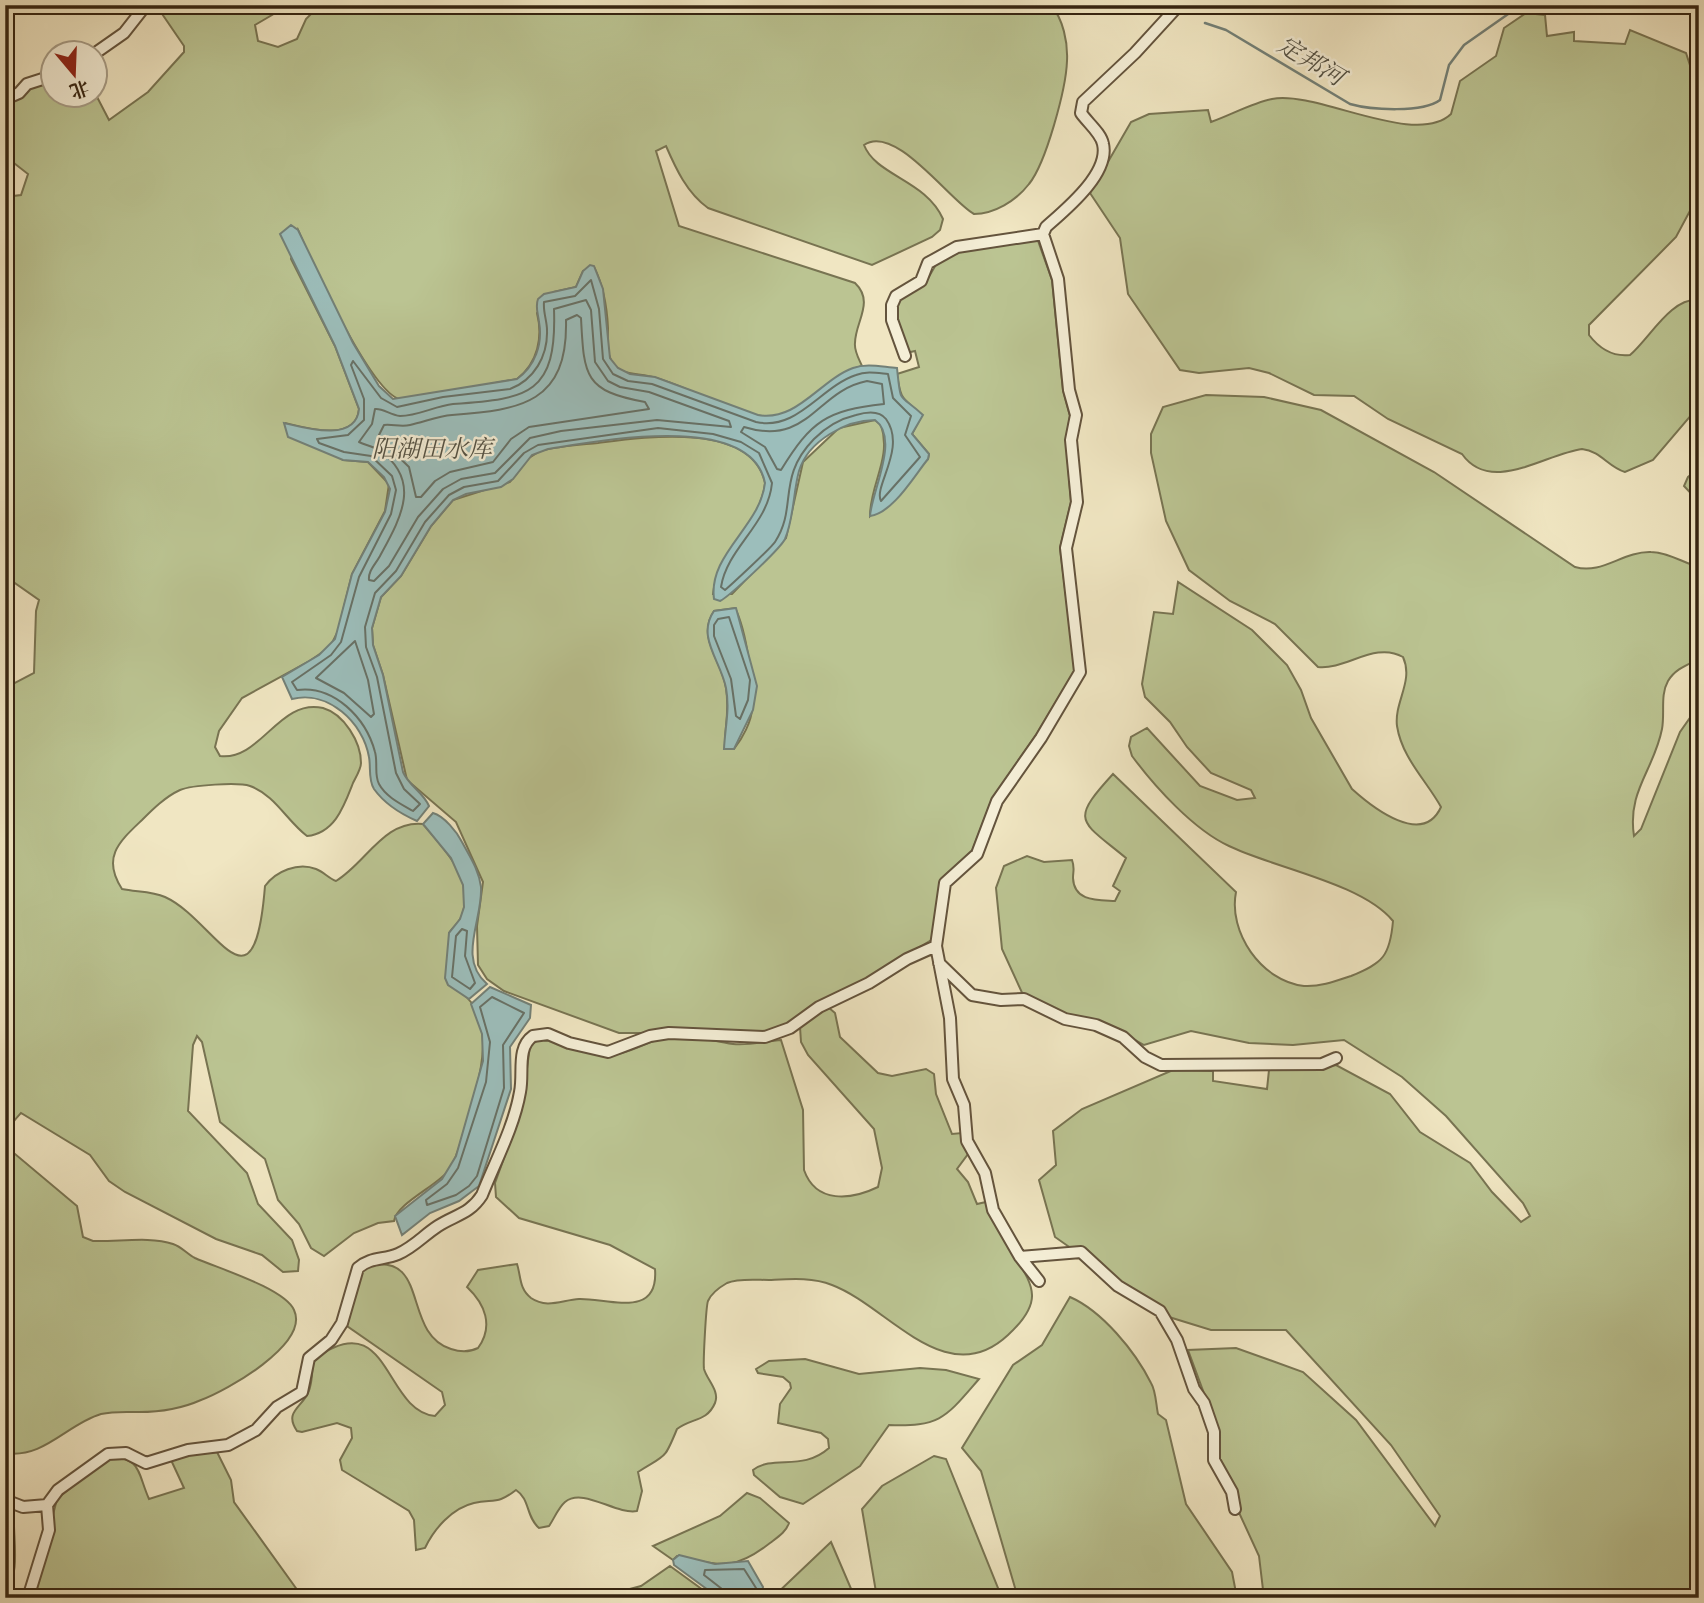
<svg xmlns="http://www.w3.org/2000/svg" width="1704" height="1603" font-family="'IM FELL French Canon','Noto Serif SC',serif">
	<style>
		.green { fill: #bbc492; stroke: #787452; stroke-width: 2; fill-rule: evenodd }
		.water { fill: #9cbebb; stroke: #738077; stroke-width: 2 }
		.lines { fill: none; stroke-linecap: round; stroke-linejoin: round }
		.shore { stroke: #687166; stroke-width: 2 }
		.stream { stroke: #738077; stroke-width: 2.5 }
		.minor-casing { stroke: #64543d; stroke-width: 14 }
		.minor { stroke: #f5efd7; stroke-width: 10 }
		.labels { text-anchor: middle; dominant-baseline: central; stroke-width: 5; stroke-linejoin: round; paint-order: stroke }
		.water-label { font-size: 24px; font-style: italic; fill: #545244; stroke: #f5efd7 }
	</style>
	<rect width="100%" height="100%" fill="#f0e6c2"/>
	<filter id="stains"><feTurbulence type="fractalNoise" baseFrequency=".00286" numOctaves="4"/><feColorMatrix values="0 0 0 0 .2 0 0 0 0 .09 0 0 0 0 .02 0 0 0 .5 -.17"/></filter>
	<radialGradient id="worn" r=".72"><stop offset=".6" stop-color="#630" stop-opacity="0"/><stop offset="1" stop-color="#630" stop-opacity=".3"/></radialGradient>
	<path class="green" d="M156,5h133l-34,20 3,16 20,6 19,-8 9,-20 8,-8 44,1 21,-7h652l12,6 8,-6c12,14 17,37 16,56 -1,28 -21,102 -38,123 -13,17 -35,30 -55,30 -24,-13 -79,-91 -110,-69 12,31 62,35 79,74l-3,11 -8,7 -60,28 -164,-57c-21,-15 -32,-39 -42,-62l-10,5 23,75 176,57c20,19 0,39 0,60 -1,8 4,16 7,23 -32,8 -57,46 -87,50 -31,5 -93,-34 -127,-40 -14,-3 -29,-1 -37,-16 -5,-9 -3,-21 -3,-32 -1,-22 -4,-41 -14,-61l-11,4 -7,16 -22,5 -17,21c6,24 1,50 -20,66l-114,21c-30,-1 -92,-140 -105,-170l-7,29 44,87 24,63c-3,34 -53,19 -74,14l58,37 25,2 21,22 -4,27 -33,63 -14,57 -8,16 -22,15 -66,36 -23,33 -4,16 5,9c41,5 59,-58 103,-48 21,6 38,34 38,55 0,6 -5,14 -8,20 -9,23 -18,50 -46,53 -20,-15 -32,-41 -57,-50 -12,-4 -58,-1 -70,4 -15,7 -27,19 -38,30 -22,21 -41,37 -20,69 14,3 30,2 43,8 51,23 89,126 100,-11 11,-15 33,-24 51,-17 8,3 12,9 20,12 30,-18 48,-61 87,-57 21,25 53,56 39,91 -2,7 -9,12 -13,18l11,59c41,27 17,95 6,132 -5,15 -8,33 -17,46 -12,16 -52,33 -55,51l-16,2 -24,10 -30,23 -13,-8 -12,-24 -21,-24 -13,-41 -45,-37 -18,-80 -5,-6 -4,9 -5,66 59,62 11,31 34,36 7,20 -1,11 -15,1 -21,-17 -46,-16 -91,-47 -16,-11 -19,-26 -69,-42c-11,12 -18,19 -12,36l68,57 6,31 10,4c25,1 57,-5 80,3 9,3 14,10 22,14 22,10 89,30 99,52 16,34 -68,81 -93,90 -18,8 -42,12 -62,12 -13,0 -25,-1 -38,2 -34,10 -57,45 -96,39v-765l29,-15 2,-62 3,-11 -27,-19 -7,-11v-301l7,-1v-18l-7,-17v-36l16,-2 7,-21 -23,-18v-25l4,-12 -4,-1v-13l10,-4 11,-12 26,-10v15l43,-1 14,27 39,-28 36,-40v-6z
		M1526,13l19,2 2,21 27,-4v9l51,3 5,-14 56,23 13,40v101l-23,43 -87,88v10c10,13 24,22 41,20 20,-17 41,-58 69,-55v106l-46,54 -28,12c-17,-5 -24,-21 -43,-23 -37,5 -91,46 -120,5l-74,-35 -34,-23 -40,-1 -45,-22 -20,-5 -50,5 -19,-3 -52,-76 -8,-56 -30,-45 41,-71 18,-8 59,-4 3,12c20,-7 41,-19 61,-23 45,-9 143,49 179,15l9,-33 36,-25 8,-28z
		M1037,238l15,42 11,110 7,26 -4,24 5,62 -11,46 15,122 -39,65 -44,64 -20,52 -32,29 -7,59 -133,81 -32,13h-149l-115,-42 -17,-12 -9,-14 -1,-39 6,-44 -27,-60 -49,-42 -24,-105 -10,-30 -1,-17 9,-31 20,-21 30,-50 22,-26 57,-18 19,-24 11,-7c18,-5 38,-6 58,-8 45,-6 154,-22 167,40 -5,44 -48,68 -52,111h19l54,-56 17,-76 36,-34 36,-8 6,5c11,33 -11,59 -11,91l58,-57 1,-5 -17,-20 10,-19c-19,-18 -21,-12 -25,-41l22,-7 -4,-16 -9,2 -13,-36 4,-16 30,-21 11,-19 21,-9zM735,608c12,24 18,74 17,100 0,13 -10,31 -18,41h-9c-1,-21 5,-36 1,-61 -4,-27 -30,-51 -12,-77z
		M1206,395l58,2 57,13 113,62 141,95c27,8 48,-16 76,-15 17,0 32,11 48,15v92c-12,6 -24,10 -31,22 -8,14 -3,32 -6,48 -8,41 -35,62 -28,107l7,-7 39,-97 19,-27v893h-435l-5,-42 -41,-89 -2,-41 -28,-76 48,-2 67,24 53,48 79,106 5,-10 -49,-71 -105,-115h-75l-42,-13 -114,-80 -16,-57 17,-15 -3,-34 29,-22 91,-39 40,1v10l54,8 2,-19 67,-5 54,29 30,38 50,31 22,29 29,30 9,-6 -7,-13 -77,-87 -44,-39 -58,-37 -51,5 -44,-2 -58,-12 -47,14 -37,-21 -48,-10 -35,-17 -22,-48 -6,-61 8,-22 23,-10 17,6 28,-2c3,8 1,11 1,18 1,24 25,22 42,23l5,-10 -7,-5 13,-28c-46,-38 -57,-36 -13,-84l123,118c-8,40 25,89 68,94 16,1 32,-5 47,-10 32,-13 39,-20 42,-55 -31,-38 -119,-53 -164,-75 -35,-16 -74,-59 -97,-90l-3,-10 2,-9 16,-9 53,58 37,14 18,-2 -4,-8 -40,-17 -24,-26 -17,-25 -25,-25 -3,-13 12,-72 19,2 5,-32 74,48 35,35 14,25 10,28 41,71c21,19 71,58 89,18 -15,-27 -39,-49 -44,-81 -3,-24 17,-45 6,-69 -28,-16 -57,13 -85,10l-43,-43 -45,-23 -41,-31 -23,-49 -15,-68v-19l12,-27z
		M1699,469v33l-15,-16 4,-9z
		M828,1007l7,6 5,24 38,36 14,3 34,-7 8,5 2,20 16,40 10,-1 6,21 -11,15 11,13 9,22 9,-2c7,14 14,29 22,43 23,39 40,53 0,90 -62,58 -120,-29 -176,-50 -20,-8 -42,-6 -63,-5 -12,0 -31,-2 -42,3 -7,4 -16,11 -19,18 -2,5 -5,61 -4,68 3,11 16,22 11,34 -8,19 -24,15 -38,26 -13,32 -11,25 -39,43l4,19 -5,20c-21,4 -54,-24 -72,-9 -7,6 -11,17 -16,24l-10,2c-13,-11 -9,-29 -23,-38 -18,14 -21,9 -42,13 -22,5 -40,26 -49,45l-9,2 -2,-30 -5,-9 -67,-41 -2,-10 12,-22 -1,-10 -14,-5 -35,9 -5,-1c-13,-19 4,-23 11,-38 5,-10 4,-23 5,-33 77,-58 70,51 122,56l10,-11 -3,-13 -95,-66 14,-53 6,-7c64,-15 34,67 84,83 9,3 19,3 27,-1 16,-22 7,-44 -11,-61l11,-17 39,-6c4,12 2,25 14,34 16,11 31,2 48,1 28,-1 80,21 76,-30l-45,-24 -91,-27 -23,-21 -1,-14 27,-75 8,-63c19,-16 50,7 71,10 22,3 42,-12 62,-17 25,-6 46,3 70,6 15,2 33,-3 48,-4l22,70 1,60c12,34 47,30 74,17l4,-19 -8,-39 -66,-74 -7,-13 -1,-15z
		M1070,1297c32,14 65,54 81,86 5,8 5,22 7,31l8,6 20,84 46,68 5,26h-219l-37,-127 -19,-23 51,-83 29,-20z
		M805,1359l54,15 61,-6 26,2 33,9c-33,38 -38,48 -90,46l-29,41 -57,38 -23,-7 -26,-22 -1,-5c21,-16 49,2 76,-22l-1,-9 -7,-6 -43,-10 2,-19 11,-16 -1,-5 -7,-6 -25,-4 -2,-4 13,-8z
		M217,1452l14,28 3,22 69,96h-271l25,-99 50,-42c35,0 30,15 42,42l35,-11 -13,-28 16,-6z
		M934,1456l12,3 56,139h-125l-15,-89 20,-23z
		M747,1493l13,5 29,25c-3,9 -11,14 -19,20 -37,29 -50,22 -93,13l-4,4 -20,-14 67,-30z
		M5,1502l9,6c-2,29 8,62 -9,88z
		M831,1542l24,56h-83z
		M670,1566l44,32h-118l45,-12z"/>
	<path class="water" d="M291,225l7,5 55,113 26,43 14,13 124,-20c18,-13 26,-35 22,-57 -1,-9 -4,-15 -1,-23l6,-5 32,-7 7,-16 7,-6 4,1 9,23 7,69 8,10 12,6 25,3 103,38c39,7 62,-35 95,-47 14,-5 29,-1 44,0 4,38 1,24 26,47l-11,19 17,20 -1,5c-14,17 -35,54 -58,57 2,-26 30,-78 5,-96 -29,0 -67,21 -76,51 -6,22 -5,47 -14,68 -5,10 -55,57 -65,62l-6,-2c-6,-45 46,-72 51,-116 -14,-72 -166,-42 -217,-34l-16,6 -19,24 -12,8 -35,7 -13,6 -22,26 -30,50 -20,21 -9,31 1,17 10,30 20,97c6,14 20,20 26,34l-12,15c-16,-7 -33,-18 -43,-32 -6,-9 -3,-22 -5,-32 -6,-35 -41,-67 -77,-58l-10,-22 37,-22 16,-16 17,-65 33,-62 5,-23 -6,-12 -16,-15 -25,-2 -55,-23 -4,-14c21,5 72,20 75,-14l-24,-63 -55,-112z
		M736,608l21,78 -4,24 -19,39h-10c1,-22 6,-39 2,-61 -5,-27 -30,-51 -12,-77z
		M433,813c11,3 24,19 29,29 8,15 17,28 19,45 2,33 -24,71 6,97l-18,15 -21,-14 -3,-7 4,-45 11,-14 4,-12 -1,-22 -12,-27 -28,-34z
		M490,987l41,18 -1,13 -20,29 1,42 -32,97 -20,15 -29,12 -28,22 -7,-19 47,-37 14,-23 27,-95 -1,-27 -11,-30z
		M679,1555l36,9 33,-3 15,26 -2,11h-42l-45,-33 -1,-5z"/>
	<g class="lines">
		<path class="shore" d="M591,280l8,29 4,50 10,15 15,7 24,3 104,38c42,9 64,-35 100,-47 10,-4 21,-2 32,-1l5,24 18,18 -6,19 15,22 -39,44c-8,-14 26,-53 5,-82 -7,-9 -20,-7 -30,-4 -17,4 -30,12 -42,24 -38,39 -16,68 -39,103 -3,5 -44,43 -50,48l-4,-3c6,-39 47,-62 51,-104l-13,-30 -18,-11 -28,-8 -55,-6 -120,17 -14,8 -26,28 -34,6 -15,8 -24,27 -29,49 -21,22 -10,34 1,20 11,30 19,96 8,16 16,15 -7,7c-12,-7 -27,-14 -34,-27 -5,-9 -1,-22 -4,-32 -9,-34 -41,-67 -78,-62l-5,-8 39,-27 10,-13 18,-65 32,-63 5,-24 -4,-14 -21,-20 -27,-4 -25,-9 -2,-4 31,-4 16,-15v-21l-13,-34 2,-4 28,37 16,9 46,-10 67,-8c24,-9 38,-33 37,-59 0,-9 -4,-18 -3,-28l31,-6z
			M586,300l5,10 4,52 13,19 12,6 29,5 80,29 2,6 -74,-7 -96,11 -31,7 -35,35 -34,6 -18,10 -25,28 -29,49 -15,15 -5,-1c-1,-9 6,-15 11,-24 20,-37 43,-75 -1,-106 -7,-4 -14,-5 -20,-8l13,-18 3,-15c8,-1 15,6 25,7 18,0 35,-10 53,-12 76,-5 104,-10 101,-95z
			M577,315l4,3c3,58 3,73 64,84l4,7 -120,18 -18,12 -18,23 -43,10 -15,9 -14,16h-5l-7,-30 -31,-30 6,-12c8,-1 17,2 26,0 14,-3 28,-9 42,-10 69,-5 116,-12 114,-95z
			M867,381l15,3 2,20c-57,6 -73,17 -103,66l-4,-1 -12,-22 -24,-15 3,-5c65,20 72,-36 123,-46z
			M729,617l21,63 -2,20 -8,19 -4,-3 -5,-37 -17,-43v-11l4,-6z
			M355,641l13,39 6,34 -3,3 -27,-24 -28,-15z
			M462,929l5,2 -2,25 10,27 -5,6 -18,-12 4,-41z
			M492,997l32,16 -21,32 1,43 -27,88 -8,10 -13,9 -29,10 -1,-5 21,-16 11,-16 28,-86 4,-40 -10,-35z
			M724,1598l-2,-9 -18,-14 1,-5 39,-1 12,19 -2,10"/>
		<path class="stream" d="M1205,23l21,7 124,74c21,6 73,9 90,-4l9,-35 15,-20 57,-40"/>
		<defs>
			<path id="minor" d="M94,54l30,-21 22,-28
				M5,99l14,-6 8,-9 25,-8
				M905,356l-13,-36v-15l4,-9 25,-15 7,-18 29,-16 86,-13
				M939,963l33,32 29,5 23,-1 41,20 31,6 27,12 22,20 16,8 161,-1 14,-6
				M1020,1257l61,-5 37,34 42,25 17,29 17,49 10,14 10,29v28l18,32 3,17
				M1039,1281l-19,-24 -27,-47 -8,-37 -18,-32 -3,-36 -11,-26 -3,-61 -14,-72 9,-63 32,-29 20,-53 44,-63 39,-66 -14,-124 11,-46 -6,-62 5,-25 -7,-25 -11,-111 -15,-45 3,-7c19,-17 64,-53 57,-83 -2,-11 -16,-22 -22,-31l2,-11 52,-49 44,-48
				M5,1500l18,7 24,-2
				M28,1598l21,-68 -2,-25 11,-15 50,-36 18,-1 20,10 42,-13 40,-5 28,-15 21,-23 25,-15 7,-34 22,-18 11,-17 16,-55c12,-11 26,-8 40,-14 16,-7 26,-19 40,-28 17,-11 32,-12 44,-31 13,-33 32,-68 38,-103 4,-19 -4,-44 13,-56l15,-2 21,9 39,9 42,-16 19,-3 96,4 25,-9 29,-21 50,-24 38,-24 29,-13"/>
		</defs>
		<use href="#minor" class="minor-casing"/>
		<use href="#minor" class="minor"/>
	</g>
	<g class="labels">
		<g class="water-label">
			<text transform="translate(1311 61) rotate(31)">定邦河</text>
			<text x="432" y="449">阳湖田水库</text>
		</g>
	</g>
	<rect width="1704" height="1603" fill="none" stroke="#f0e6c2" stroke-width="28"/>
	<rect x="7" y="7" width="1690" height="1589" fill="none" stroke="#352411" stroke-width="3.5"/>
	<rect x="14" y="14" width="1676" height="1575" fill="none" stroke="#352411" stroke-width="2"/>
	<g transform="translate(74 74) rotate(161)"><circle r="33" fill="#f5efd7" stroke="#a89e88" stroke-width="2"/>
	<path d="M0-5L12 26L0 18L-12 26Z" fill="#8f2418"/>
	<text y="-10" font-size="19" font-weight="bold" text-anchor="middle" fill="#352411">北</text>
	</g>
	<rect width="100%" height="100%" filter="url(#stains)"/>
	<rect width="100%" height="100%" fill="url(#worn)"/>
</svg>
